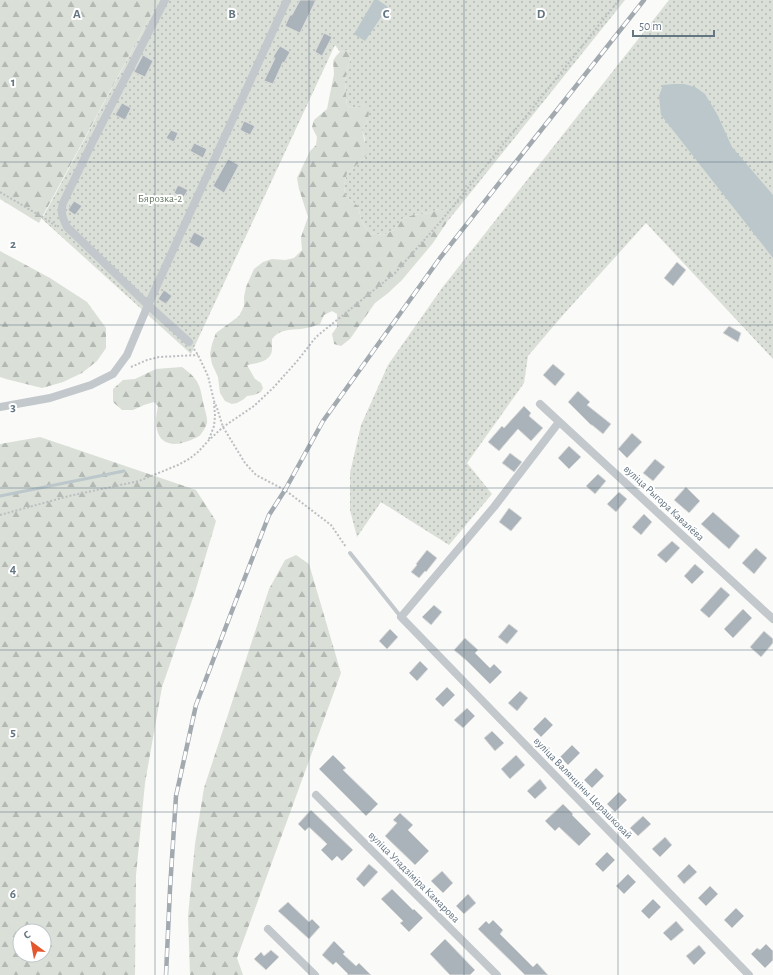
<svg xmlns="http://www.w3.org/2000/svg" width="773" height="975" font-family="'Alegreya Sans',sans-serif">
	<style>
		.grass { fill: url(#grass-dots) }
		.forest { fill: url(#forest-firs); fill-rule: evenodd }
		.water { fill: #bbc7cb }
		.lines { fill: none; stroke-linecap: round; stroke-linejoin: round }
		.stream { stroke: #bbc7cb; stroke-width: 3 }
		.building { fill: #aab3b9; stroke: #dcdcda }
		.path { stroke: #bbbfc2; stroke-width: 2; stroke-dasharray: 2 2; stroke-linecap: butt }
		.service { stroke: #c3c8cc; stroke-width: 4 }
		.minor { stroke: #c3c8cc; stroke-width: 8 }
		.rail-casing { stroke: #a2aab0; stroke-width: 4.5 }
		.rail { stroke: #fff; stroke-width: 3; stroke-dasharray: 9; stroke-linecap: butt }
		.grid { fill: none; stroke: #657683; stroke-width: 1; stroke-opacity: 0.55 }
		.labels { text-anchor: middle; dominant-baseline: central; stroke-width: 4; stroke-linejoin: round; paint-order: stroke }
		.park-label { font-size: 11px; fill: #687a64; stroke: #fff }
		.street-label { font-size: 11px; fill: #657683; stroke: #fff }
		.grid-label { font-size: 13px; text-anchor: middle; font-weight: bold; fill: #657683; stroke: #fff; stroke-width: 4; stroke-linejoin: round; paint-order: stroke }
	</style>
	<defs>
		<pattern id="grass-dots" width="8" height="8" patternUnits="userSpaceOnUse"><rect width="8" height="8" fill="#dadfd7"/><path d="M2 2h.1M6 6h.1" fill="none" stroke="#b4b9b4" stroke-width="1.8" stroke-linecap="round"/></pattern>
		<pattern id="forest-firs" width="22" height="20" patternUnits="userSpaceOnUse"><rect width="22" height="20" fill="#dadfd7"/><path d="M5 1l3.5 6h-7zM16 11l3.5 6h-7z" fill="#b4b9b4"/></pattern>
	</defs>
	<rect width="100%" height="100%" fill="#fafaf8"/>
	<path class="grass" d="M159,0h466l-178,222 2,-7 -11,-6 -9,4 -16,2 -11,4 -8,11 -11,5 -13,-2 -5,-6 -4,-8 -3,-13 -8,-6 -5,-5 -1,-10 3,-12 18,-15v-19l-3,-9 6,-10 -5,-15 -9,3 -7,-2 -2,-25 2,-13 4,-10 -3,-8 -8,2 -5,-7 -144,309 -149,-135z
		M669,0h104v359l-127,-136 -83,92 -35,41 -4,27 -57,80 25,31 -43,51 -68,-43 -24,35 -7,-27v-37l11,-48 27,-60 54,-77z"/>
	<path class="forest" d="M0,0h159l-120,223 -39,-24z
		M348,50l3,8 -4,10 -2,13 2,25 7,2 9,-3 6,6 -1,9 -6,10 5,21 -2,7 -18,15 -3,12 1,10 5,5 8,6 3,13 4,8 5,6 13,2 11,-5 8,-11 11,-4 16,-2 9,-4 5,1 6,5 -2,7 -14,21 -31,37 -15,14 -12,9 -25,36 -9,7 -7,-2 -2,-10 5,-7v-13l-5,-3 -8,4 -4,9c-6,2 -12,4 -19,5 -12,1 -21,0 -29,10 0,3 0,7 0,10 0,13 -16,14 -25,16l8,14 6,4 2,5 -2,4 -7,3 -7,1 -3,3 -7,4 -5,1 -7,-3 -5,-8 -2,-16 -6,-13 -2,-10 2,-10 4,-11 23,-17 5,-10v-9l2,-10 8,-18 9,-7 9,-3 13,1 9,-2 8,-8 -1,-13 7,-20 -9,-28 -2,-11 13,-27 6,-6 1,-8 -5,-10 2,-7 13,-11 7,-35 -1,-13 3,-5 4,-4z
		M0,251l50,27 37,24 19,26v20l-9,13 -15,12 -19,9 -21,6 -36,-9 -6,-2z
		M182,367c15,11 18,16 21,35 1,5 5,17 4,21 -1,3 -4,9 -6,11 -1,2 -5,4 -8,5 -10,5 -29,10 -35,-6 -3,-9 -2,-17 0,-27l-4,-4 -10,3 -11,5h-11l-9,-8v-13l10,-9 12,-1 21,-10z
		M40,437l156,53 20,31 -21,71 -33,95 -17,96 -9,92 -1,100h-135v-531zM20,931h24v24h-24z
		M296,555l13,9 32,109 -104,285 6,17h-53l-2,-59 7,-72 9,-56 65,-199 16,-29z"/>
	<path class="water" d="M374,0h4l10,7 -23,34 -11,-7z
		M674,84h10l11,3 10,7 12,20 15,33 41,48v63l-112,-143 -2,-19 4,-11z"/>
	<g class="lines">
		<path class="stream" d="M0,496l124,-25"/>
	</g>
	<path class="building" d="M300,0h16l-16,33 -15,-7 5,-11h2z
		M324,33l8,4 -10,19 -7,-4z
		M280,46l10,6 -6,11 -1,-1 -10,22 -9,-3 11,-23 -2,-1z
		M143,55l10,6 -8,16 -11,-5z
		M122,103l9,5 -6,12 -10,-5z
		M244,121l11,5 -5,9 -10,-5z
		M171,130l7,3 -4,9 -8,-4z
		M194,143l13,6 -4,9 -13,-7z
		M228,159l11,6 -15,28 -11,-7z
		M178,185l10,5 -5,8 -9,-5z
		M74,201l8,5 -7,9 -7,-5z
		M194,232l11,6 -6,10 -10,-6z
		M677,262l9,8 -13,16 -9,-8z
		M164,290l8,6 -6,8 -8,-5z
		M729,326l12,7 -3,9 -15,-9z
		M553,364l12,10 -10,12 -12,-11z
		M578,391l12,11 -3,3 24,19 -8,10 -11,-9h-1l-23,-23z
		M524,406l7,7 -2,3 14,12 -12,13 -13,-12 -19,22 -11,-9 14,-16 2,2z
		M632,433l10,9 -15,16 -9,-9z
		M569,446l12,11 -12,12 -11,-11z
		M510,453l12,9 -8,10 -12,-9z
		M655,459l10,8 -12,14 -10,-8z
		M598,474l8,7 -11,13 -9,-8z
		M686,487l14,14 -11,12 -15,-13z
		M619,492l8,7 -11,13 -9,-8z
		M509,508l13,10 -11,13 -12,-9z
		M713,512l27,24 -11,13 -28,-25z
		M644,514l8,8 -11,13 -9,-8z
		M672,541l8,7 -14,15 -9,-8z
		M756,548l11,10 -13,16 -12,-11z
		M427,550l10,8 -11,14 -1,-1 -6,7 -8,-6 6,-7 -1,-1z
		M695,564l9,8 -12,12 -8,-8z
		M721,587l9,8 -21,23 -9,-8z
		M434,605l8,7 -11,13 -9,-8z
		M743,609l9,9 -19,20 -9,-9z
		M509,624l9,7 -11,13 -9,-7z
		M390,629l8,8 -11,12 -8,-8z
		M764,631l9,8v4l-12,14 -11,-10z
		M465,638l13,12 -3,3 15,15 4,-4 8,8 -12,12 -23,-23 -13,-11z
		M420,661l8,8 -11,12 -8,-8z
		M447,687l8,8 -12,12 -8,-8z
		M520,691l8,7 -11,13 -9,-8z
		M467,708l8,8 -12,12 -9,-8z
		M545,717l8,8 -12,12 -8,-8z
		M492,731l12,12 -9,8 -11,-13z
		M572,745l8,8 -12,12 -8,-8z
		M333,755l13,13 -3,2 35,34 -12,12 -47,-47z
		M516,755l9,10 -15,14 -9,-10z
		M596,768l8,8 -12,12 -8,-8z
		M540,779l7,9 -12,11 -8,-8z
		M619,792l8,8 -12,12 -8,-8z
		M563,804l10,10 -1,1 19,19 -12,12 -20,-19 -4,4 -10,-10z
		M311,810l42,40 -11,11 -5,-5 -5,5 -11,-11 6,-6 -18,-17 -4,4 -7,-7z
		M400,813l13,12 -5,5 21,21 -14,14 -30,-29 12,-13 -4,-3z
		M643,816l8,8 -13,12 -8,-8z
		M665,837l7,8 -12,12 -8,-8z
		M607,852l8,8 -12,12 -8,-8z
		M369,864l9,8 -14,15 -8,-8z
		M689,864l8,8 -13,12 -7,-8z
		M442,871l11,12 -10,10 -12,-12z
		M628,874l8,8 -12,12 -8,-8z
		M710,886l8,8 -12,12 -8,-8z
		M392,889l21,21 1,-1 9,9 -14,14 -9,-9 3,-2 -22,-22z
		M468,894l8,9 -12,11 -8,-8z
		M653,899l8,8 -12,12 -8,-8z
		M288,902l21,20 3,-3 8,8 -11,12 -31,-28z
		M736,908l8,8 -12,12 -8,-8z
		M493,920l10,10 -3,4 33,33 4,-4 11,12h-23l-47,-46 8,-8 3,3z
		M676,921l8,9 -13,11 -8,-8z
		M445,939l30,31 -5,5h-20l-20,-21z
		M334,941l11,11 -2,2 13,12 3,-3 12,12h-24l1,-1 -12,-12 -3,3 -11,-10z
		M766,944l7,7v9l-8,8 -14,-14 6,-6 3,2z
		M699,945l7,8 -12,12 -8,-9z
		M271,950l8,7 -13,13 -12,-11 7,-7 3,4z"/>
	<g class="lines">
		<path class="path" d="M0,192l49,29 8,6
			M194,349l4,6 10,21 6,25 3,7 6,19 22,36 11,12 29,15 46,35 15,22
			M131,367l16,-7 12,-3 39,-2
			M209,439l5,-13 1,-10 -1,-13
			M0,515l69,-19 70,-15 39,-16 11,-6 9,-7 10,-11 15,-14 31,-21 20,-19 24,-27 18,-23 79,-64 46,-52 86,-106 92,-115"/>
		<path class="service" d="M350,553l51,64"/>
		<path class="minor" d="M165,0l-73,143 -29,60c-3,9 0,16 4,24l81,78 41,37
			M540,404l233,215
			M0,407l50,-9 41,-13 22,-11 14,-19 21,-50 139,-305
			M559,422l-65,85 -93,110 348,358
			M316,795l181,180
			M268,929l47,46"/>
		<defs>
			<path id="rail" d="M166,975l4,-86 6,-93 20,-91 34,-89 39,-101 16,-25 38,-69 117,-163 204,-258"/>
		</defs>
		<use href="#rail" class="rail-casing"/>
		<use href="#rail" class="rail"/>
	</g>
	<path class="grid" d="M155,0v975M309,0v975M464,0v975M618,0v975M0,162h773M0,325h773M0,488h773M0,650h773M0,812h773"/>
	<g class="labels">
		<g class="park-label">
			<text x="160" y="198">Бярозка-2</text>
		</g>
		<g class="street-label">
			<text transform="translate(664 503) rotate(43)">вуліца Рыгора Кавалёва</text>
			<text transform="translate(583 788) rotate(46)">вуліца Валянціны Церашковай</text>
			<text transform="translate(414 877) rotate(45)">вуліца Уладзіміра Камарова</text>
		</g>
	</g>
	<g class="grid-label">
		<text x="77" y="18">A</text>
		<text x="232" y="18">B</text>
		<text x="386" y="18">C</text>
		<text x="541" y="18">D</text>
		<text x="13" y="86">1</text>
		<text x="13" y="248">2</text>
		<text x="13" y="411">3</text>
		<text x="13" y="573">4</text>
		<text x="13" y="736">5</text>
		<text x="13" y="898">6</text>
	</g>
	<g transform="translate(32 943) rotate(328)"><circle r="19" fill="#ffffff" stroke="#c1c8cd"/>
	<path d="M0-3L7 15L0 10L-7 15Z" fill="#e4572e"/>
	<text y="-6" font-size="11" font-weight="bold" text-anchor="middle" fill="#657683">С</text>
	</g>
	<path d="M633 30v6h81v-6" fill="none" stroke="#657683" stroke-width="2"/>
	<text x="639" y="30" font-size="12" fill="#657683" stroke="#ffffff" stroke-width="3" paint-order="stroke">50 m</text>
</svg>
